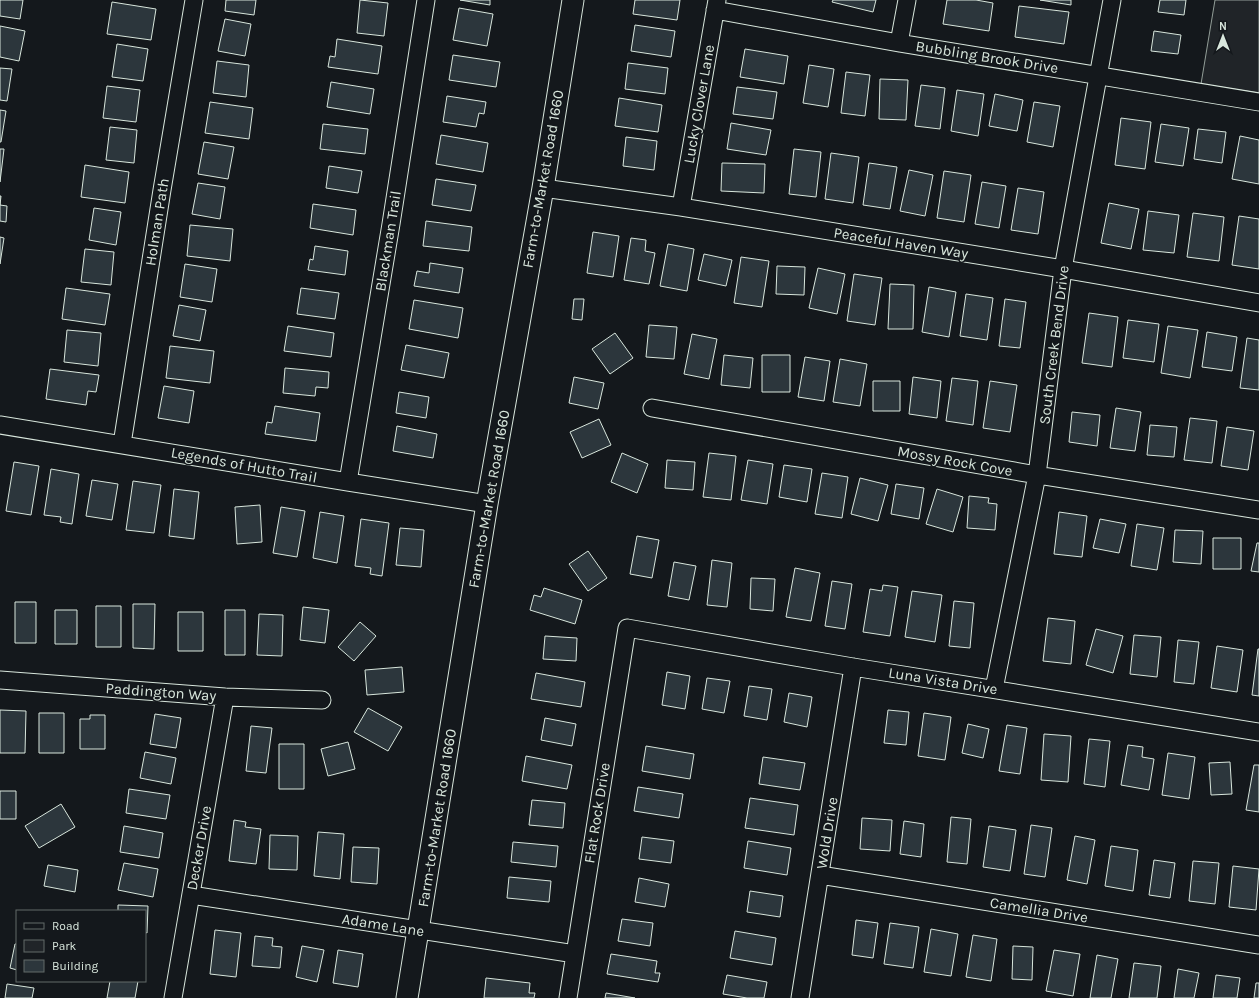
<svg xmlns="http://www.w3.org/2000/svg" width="1259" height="998" font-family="Karla,sans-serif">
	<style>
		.green { fill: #202428; stroke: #939e99 }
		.building { fill: #2c363c; stroke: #d8e6dc }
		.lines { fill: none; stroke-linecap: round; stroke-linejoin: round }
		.minor-casing { stroke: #d8e6dc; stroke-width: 19 }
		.major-casing { stroke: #d8e6dc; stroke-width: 23 }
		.minor { stroke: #14181c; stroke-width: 17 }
		.major { stroke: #14181c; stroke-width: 21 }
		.labels { text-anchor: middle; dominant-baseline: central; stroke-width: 3; stroke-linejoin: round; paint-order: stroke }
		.street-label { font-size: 15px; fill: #d8e6dc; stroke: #14181c }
	</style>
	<rect width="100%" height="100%" fill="#14181c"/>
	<path class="green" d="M1215,0h44v93l-58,-9z"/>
	<path class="building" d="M0,0h23l-3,19 -20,-3z
		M226,0h30l-2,15 -29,-4z
		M360,0l28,3 -4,33 -27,-3z
		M460,0h30v5z
		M635,0h45l-3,20 -44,-6z
		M833,0h43l-3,12 -41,-10z
		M947,0h29l17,3 -4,28 -46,-7z
		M1040,0h31v5z
		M1160,0h26l-2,15 -26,-3z
		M112,2l44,7 -5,31 -44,-6z
		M1019,6l50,6 -5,32 -49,-7z
		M459,8l34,6 -6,32 -34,-6z
		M225,19l26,5 -6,32 -27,-5z
		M635,25l40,6 -4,26 -40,-6z
		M0,26l25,5 -6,30 -19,-4z
		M1154,31l27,4 -3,19 -27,-3z
		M337,39l45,7 -4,28 -50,-7 2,-11 5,1z
		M117,44l31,5 -5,32 -31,-4z
		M745,49l43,7 -4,28 -44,-7z
		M453,55l47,7 -4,25 -47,-7z
		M217,61l32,4 -3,32 -33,-4z
		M628,63l40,5 -3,26 -40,-5z
		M809,65l25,4 -6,38 -25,-4z
		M0,68l12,1 -5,32 -7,-1z
		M846,72l24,3 -5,41 -24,-3z
		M880,79l28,1 -2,40 -27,-1z
		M331,82l43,7 -4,25 -43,-7z
		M921,85l24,3 -5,41 -25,-3z
		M107,86l33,4 -4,32 -33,-4z
		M737,87l40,5 -4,27 -40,-5z
		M957,90l27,4 -6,42 -27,-5z
		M995,94l28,6 -6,31 -28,-5z
		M447,96l39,6 -2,12 -5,-1 -3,14 -33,-5z
		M619,98l43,7 -4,27 -43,-6z
		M210,102l43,6 -4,31 -44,-6z
		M1034,102l26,4 -7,41 -26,-5z
		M0,110l6,1 -5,31h-1z
		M1121,118l30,4 -6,47 -30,-4z
		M731,123l40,7 -5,25 -39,-6z
		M323,124l45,5 -3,25 -45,-5z
		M1161,124l28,4 -6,38 -28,-4z
		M110,127l27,3 -3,33 -28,-3z
		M1198,129l28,3 -4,31 -28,-4z
		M441,135l47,8 -5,29 -47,-8z
		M1240,136l19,4v44l-27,-5z
		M626,137l31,4 -3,29 -31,-4z
		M204,142l30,5 -6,32 -30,-5z
		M0,149h4l-4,33z
		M794,149l27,3 -5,45 -27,-3z
		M831,153l28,4 -6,46 -28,-4z
		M722,163l43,1 -1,29 -43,-2z
		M869,163l28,4 -7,42 -27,-4z
		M85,165l44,7 -4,31 -44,-6z
		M329,166l33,5 -4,22 -32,-5z
		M909,170l24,5 -8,41 -25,-5z
		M944,171l27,4 -7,47 -27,-4z
		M436,179l40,6 -5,26 -39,-6z
		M982,182l24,4 -7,42 -24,-4z
		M198,183l27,4 -5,32 -28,-5z
		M1018,188l26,4 -6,42 -27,-4z
		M0,196h1l-1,9 7,1 -1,16 -6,-1z
		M1109,203l30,6 -8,40 -30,-6z
		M313,204l43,6 -3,25 -43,-7z
		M94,208l27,4 -5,33 -27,-5z
		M1148,211l31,4 -5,38 -31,-3z
		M1193,213l31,4 -5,44 -32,-4z
		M1239,216l20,3v50l-27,-4z
		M426,221l46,6 -3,24 -46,-5z
		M190,225l43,4 -3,32 -43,-5z
		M593,232l26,4 -6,41 -26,-4z
		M0,237l4,1 -4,26z
		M631,238l15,2 -1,11 10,2 -6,31 -25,-4z
		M668,244l26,5 -7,42 -27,-5z
		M315,246l33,5 -3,24 -37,-5 2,-11 3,1z
		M85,249l29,3 -3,33 -30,-3z
		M704,254l28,6 -6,26 -28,-6z
		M741,257l28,4 -7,46 -28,-4z
		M430,263l33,5 -4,25 -45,-7 3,-15 12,2z
		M185,264l32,5 -5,33 -32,-5z
		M777,266l28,1 -1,28 -28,-1z
		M818,268l27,6 -8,40 -28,-6z
		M854,274l28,4 -7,47 -28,-4z
		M890,284l24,1 -1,44h-25z
		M929,287l27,5 -7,45 -27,-5z
		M66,288l44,6 -5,31 -43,-6z
		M301,288l38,5 -4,26 -38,-5z
		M966,294l27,4 -6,42 -27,-4z
		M574,299h10l-2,21 -10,-1z
		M1005,299l21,3 -6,46 -21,-2z
		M414,300l49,8 -5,30 -49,-9z
		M179,305l27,5 -6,31 -27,-5z
		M1089,313l29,4 -6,50 -30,-4z
		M1128,320l31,4 -5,38 -31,-4z
		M649,325l28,2 -3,32 -28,-2z
		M288,326l46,7 -3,24 -47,-6z
		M1168,326l30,4 -8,48 -29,-5z
		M67,330l34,3 -3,33 -34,-4z
		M1207,332l30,5 -5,34 -30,-4z
		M615,333l18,25 -23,16 -18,-25z
		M692,334l25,5 -8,40 -25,-5z
		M1247,338l12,2v50l-19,-2z
		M406,345l43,8 -5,25 -43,-8z
		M170,346l44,5 -4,32 -44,-5z
		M724,355l29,3 -3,30 -29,-3z
		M762,355h28v37h-28z
		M805,357l25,4 -6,40 -26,-4z
		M840,359l27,5 -7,42 -27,-4z
		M285,368l44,4 -1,16 -12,-1 -1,9 -32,-3z
		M50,369l49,6 -3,17 -8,-1 -2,14 -40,-6z
		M574,377l30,6 -6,26 -29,-6z
		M913,377l28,4 -4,37 -28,-4z
		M952,378l26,3 -5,44 -27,-4z
		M873,381h27v30h-27z
		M990,381l27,4 -7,47 -27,-4z
		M164,386l30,5 -5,32 -31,-5z
		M399,392l30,5 -3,21 -30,-5z
		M275,406l45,7 -4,28 -51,-7 2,-12 5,1z
		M1116,408l25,4 -6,39 -25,-3z
		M1072,412l28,3 -3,31 -28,-4z
		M1190,418l27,3 -5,42 -28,-3z
		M599,419l12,26 -29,13 -12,-26z
		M1150,425l27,2 -3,30 -27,-2z
		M397,426l40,8 -4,24 -40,-7z
		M1227,427l27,4 -6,39 -27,-4z
		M622,453l26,11 -11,29 -26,-11z
		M709,453l27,3 -5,44 -28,-3z
		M667,460l28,2 -2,28 -28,-2z
		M748,460l25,4 -6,40 -26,-4z
		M14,462l25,4 -8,49 -25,-4z
		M784,465l28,4 -5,33 -28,-5z
		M51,469l28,5 -7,50 -12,-2 1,-5 -17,-2z
		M822,473l26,4 -6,41 -27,-4z
		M860,478l28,7 -10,36 -27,-7z
		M92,480l26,4 -6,36 -26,-4z
		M133,481l28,4 -7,48 -28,-3z
		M896,484l28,4 -5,31 -28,-5z
		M174,489l25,3 -5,47 -25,-3z
		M937,489l26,8 -10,35 -27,-8z
		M969,496l20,2 -1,5 9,1 -2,26 -28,-2z
		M260,505l2,37 -25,2 -2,-37z
		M281,507l24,4 -8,46 -24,-4z
		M320,512l24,4 -7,47 -24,-5z
		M1059,512l28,4 -5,41 -28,-3z
		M361,519l28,4 -7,53 -12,-2 1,-6 -16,-2z
		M1100,519l26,5 -7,29 -26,-5z
		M1137,524l27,4 -7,42 -26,-4z
		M400,528l24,2 -3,37 -25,-2z
		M1175,530l28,1 -2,33 -28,-2z
		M637,536l22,4 -7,38 -22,-4z
		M1213,538h28v31h-28z
		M1257,543h2v29l-8,-1z
		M588,551l19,27 -19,13 -19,-27z
		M712,560l20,3 -5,44 -20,-2z
		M674,562l22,4 -7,34 -21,-4z
		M795,568l25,5 -9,48 -25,-4z
		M751,578l24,1 -2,32 -23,-2z
		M832,581l20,3 -7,45 -20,-3z
		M883,585l15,2 -8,49 -27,-4 7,-43 12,2z
		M544,588l38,12 -7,24 -45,-14 4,-15 7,2z
		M912,591l30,4 -7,47 -30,-5z
		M954,601l20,2 -4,45 -21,-2z
		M15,602h21v41h-21z
		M133,604h22l-1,45 -21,-1z
		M96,606h25v41h-25z
		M303,607l26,3 -4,33 -25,-3z
		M55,610h22v34h-22z
		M225,610h20v45h-20z
		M178,612h25v39h-25z
		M259,614l24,1 -1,41 -25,-1z
		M1048,618l27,3 -4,43 -28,-3z
		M360,622l16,14 -22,25 -16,-14z
		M1096,629l27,7 -10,37 -27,-8z
		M1134,635l27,2 -4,40 -27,-3z
		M545,636l32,2 -1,23 -33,-2z
		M1178,640l21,2 -5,42 -20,-2z
		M1217,646l26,4 -6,42 -26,-4z
		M1258,649h1v47l-7,-1z
		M402,667l2,25 -37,3 -2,-25z
		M667,672l23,4 -5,33 -23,-4z
		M536,673l49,9 -4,25 -50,-8z
		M707,678l23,3 -6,32 -22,-4z
		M749,686l23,3 -5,31 -23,-4z
		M789,693l23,4 -5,30 -23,-5z
		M368,708l34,19 -14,24 -34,-19z
		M0,710l26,1 -1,42h-25z
		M888,710l21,2 -3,33 -22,-2z
		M39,713h25v40h-25z
		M924,713l27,4 -6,43 -27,-4z
		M155,714l26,4 -5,30 -26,-4z
		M90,715h15v34h-25v-30h10z
		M545,718l31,6 -4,22 -31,-6z
		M968,724l21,5 -6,29 -21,-5z
		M1007,725l20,3 -7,46 -21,-3z
		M251,726l21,2 -6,45 -20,-2z
		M1044,734l27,2 -3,46 -27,-2z
		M1089,739l21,2 -5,46 -21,-3z
		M348,742l7,27 -27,7 -7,-27z
		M279,744h25v45h-25z
		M1128,745l15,2 -1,10 12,2 -5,31 -28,-5z
		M646,746l48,8 -4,25 -48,-8z
		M145,752l31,6 -5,26 -31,-6z
		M1168,753l27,4 -6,42 -27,-4z
		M526,756l46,9 -5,24 -45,-8z
		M763,757l42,6 -5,27 -41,-6z
		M1230,762l2,32 -21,1 -2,-32z
		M1254,765h5v47l-13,-2z
		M638,787l45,7 -4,24 -45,-7z
		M129,789l41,6 -4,24 -40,-6z
		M0,791h16v28h-16z
		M750,798l48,7 -4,30 -49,-7z
		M532,800l33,3 -2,25 -34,-3z
		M61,804l14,23 -36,21 -14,-22z
		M951,817l20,2 -4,45 -20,-2z
		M862,818l30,2 -2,31 -30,-2z
		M234,820l12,2 -1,5 16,2 -5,35 -27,-3z
		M904,821l20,3 -3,33 -21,-3z
		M1031,825l21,3 -7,49 -21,-3z
		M124,826l39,7 -4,25 -39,-6z
		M989,826l27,4 -6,41 -27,-4z
		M318,832l26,2 -4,45 -26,-3z
		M270,835l28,1 -1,34 -28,-1z
		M1075,836l20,4 -8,44 -20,-4z
		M642,837l32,4 -3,22 -32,-4z
		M748,841l43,7 -4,27 -43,-7z
		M513,842l45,4 -2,21 -45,-5z
		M1111,846l27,4 -5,41 -28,-5z
		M353,847l26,1 -2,36 -26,-2z
		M1154,860l21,3 -5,35 -21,-3z
		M1193,861l26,2 -4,41 -26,-3z
		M124,863l34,6 -5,28 -35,-7z
		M48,865l30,5 -3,22 -31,-6z
		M1233,866l26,3 -3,41 -27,-3z
		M509,877l42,4 -2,21 -42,-4z
		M639,878l30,6 -4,23 -30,-5z
		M750,891l33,5 -3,21 -33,-5z
		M118,905l30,1 -1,27 -2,-1v-21h-27z
		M622,919l31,4 -3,23 -32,-5z
		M856,920l22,3 -5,35 -21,-3z
		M890,923l29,4 -6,41 -29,-4z
		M931,929l27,5 -7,42 -27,-4z
		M215,930l26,3 -5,44 -26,-3z
		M735,931l41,7 -4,27 -42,-7z
		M973,935l24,4 -6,42 -25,-4z
		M255,936l18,2 -1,8 10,1 -2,21 -28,-2z
		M15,944h2v26l-7,-2z
		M302,946l22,4 -7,32 -21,-5z
		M1013,946l20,1 -1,33 -20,-1z
		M338,950l25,4 -5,33 -25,-4z
		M1054,950l26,4 -7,42 -27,-5z
		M611,954l46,7 -2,12h5l-2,9 -51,-8z
		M1097,955l21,4 -7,39h-21z
		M1134,963l27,3 -4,32h-28z
		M1178,969l21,4 -5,25h-20z
		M727,975l40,7 -3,16h-17l-24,-4z
		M1216,975l24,3 -3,20h-24z
		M486,978l44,5 -1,10h6l-1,5h-50z
		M110,981h28l-3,17h-28z
		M1256,983h3v15h-5z
		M7,984l27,4 -2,10h-27z
		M606,993l29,5h-30z"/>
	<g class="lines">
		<defs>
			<path id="minor" d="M715,10l184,33 360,59
				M899,43l8,-43
				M543,188l138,19 382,62 196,34
				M681,207l36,-207
				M652,408l385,67 222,35
				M0,425l348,57 139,22
				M122,444l40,-254 32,-190
				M348,482l43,-258 35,-224
				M0,680l225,17 97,3
				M994,689l43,-214 26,-206 49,-269
				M820,875l439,70
				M191,895l384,59
				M173,998l52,-301
				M568,998l59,-370 226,39 406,65
				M800,998l53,-331"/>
			<path id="major" d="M407,998l80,-494 56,-316 30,-188"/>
		</defs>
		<use href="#minor" class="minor-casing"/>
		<use href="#major" class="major-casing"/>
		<use href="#minor" class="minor"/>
		<use href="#major" class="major"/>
	</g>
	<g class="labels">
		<g class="street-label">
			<text transform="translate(987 57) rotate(9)">Bubbling Brook Drive</text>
			<text transform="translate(699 104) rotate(-80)">Lucky Clover Lane</text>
			<text transform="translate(543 179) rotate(-80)">Farm-to-Market Road 1660</text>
			<text transform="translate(157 222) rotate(-81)">Holman Path</text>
			<text transform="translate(388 241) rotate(-81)">Blackman Trail</text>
			<text transform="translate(901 243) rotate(9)">Peaceful Haven Way</text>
			<text transform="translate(1054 345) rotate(-83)">South Creek Bend Drive</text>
			<text transform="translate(955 461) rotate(10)">Mossy Rock Cove</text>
			<text transform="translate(244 465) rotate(10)">Legends of Hutto Trail</text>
			<text transform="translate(489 499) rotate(-80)">Farm-to-Market Road 1660</text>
			<text transform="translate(943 681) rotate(9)">Luna Vista Drive</text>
			<text transform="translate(161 692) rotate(4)">Paddington Way</text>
			<text transform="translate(597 813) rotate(-81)">Flat Rock Drive</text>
			<text transform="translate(437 818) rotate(-81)">Farm-to-Market Road 1660</text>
			<text transform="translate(827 833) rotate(-81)">Wold Drive</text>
			<text transform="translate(199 848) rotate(-80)">Decker Drive</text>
			<text transform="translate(1039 910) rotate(9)">Camellia Drive</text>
			<text transform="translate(383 925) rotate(9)">Adame Lane</text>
		</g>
	</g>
	<rect x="16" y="910" width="130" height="72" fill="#14181c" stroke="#626a69"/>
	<rect x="24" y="923" width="20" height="6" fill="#14181c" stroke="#626a69"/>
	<text x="52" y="930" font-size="12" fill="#d8e6dc">Road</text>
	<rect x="24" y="940" width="20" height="12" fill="#202428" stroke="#626a69"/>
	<text x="52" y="950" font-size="12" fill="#d8e6dc">Park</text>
	<rect x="24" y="960" width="20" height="12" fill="#2c363c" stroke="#626a69"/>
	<text x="52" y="970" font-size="12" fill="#d8e6dc">Building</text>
	<g transform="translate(1223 36)" stroke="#14181c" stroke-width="3" paint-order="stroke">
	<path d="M0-3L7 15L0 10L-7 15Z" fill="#d8e6dc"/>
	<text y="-6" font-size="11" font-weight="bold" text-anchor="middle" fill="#d8e6dc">N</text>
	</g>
</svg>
